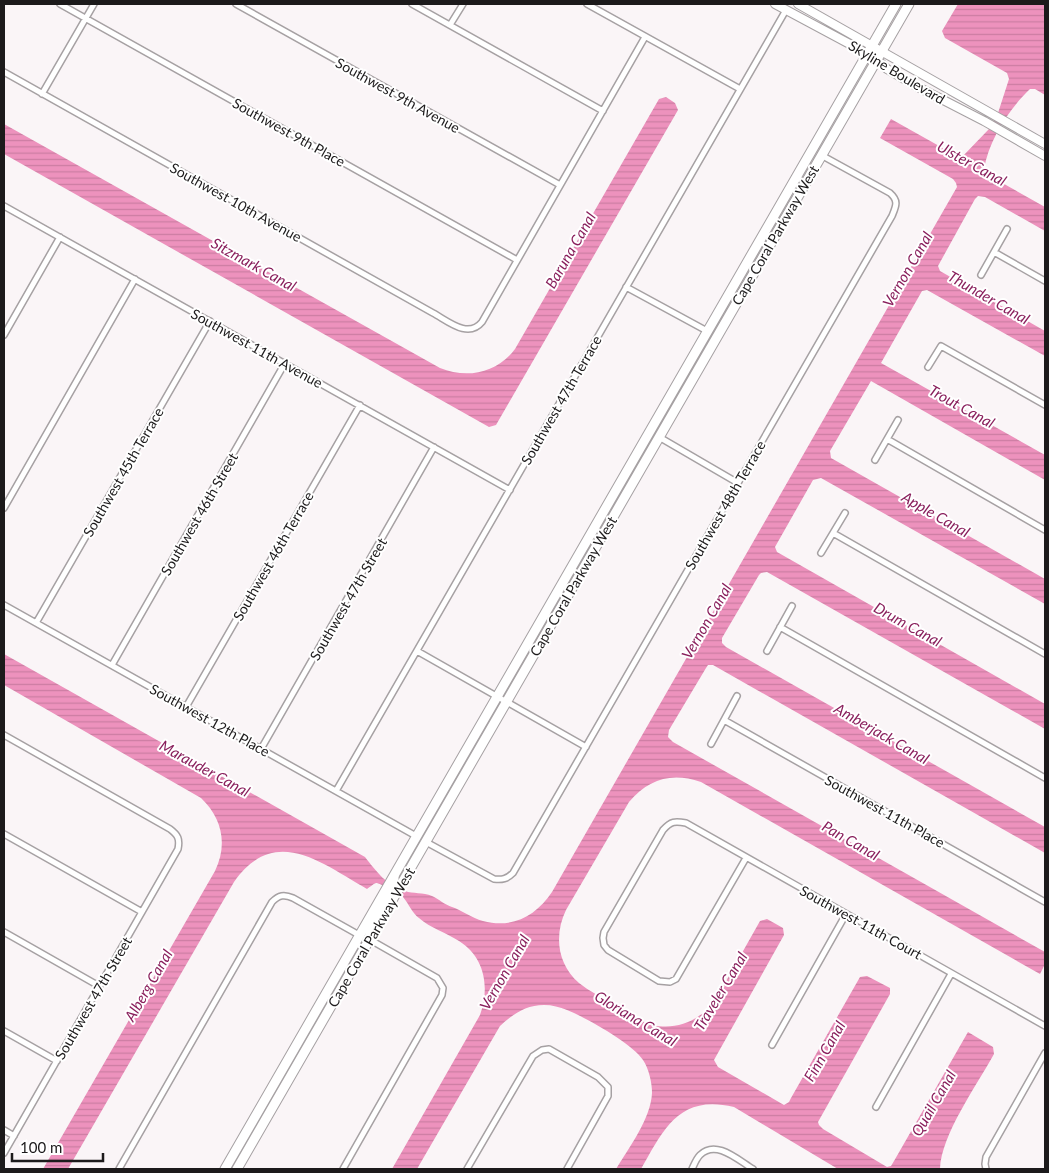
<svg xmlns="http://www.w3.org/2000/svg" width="1049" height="1173" font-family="Lato,sans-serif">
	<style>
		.water { fill: url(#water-rules) }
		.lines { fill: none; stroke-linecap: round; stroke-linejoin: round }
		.street-casing { stroke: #a6a1a3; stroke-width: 8 }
		.secondary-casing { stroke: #a6a1a3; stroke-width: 10 }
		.primary-casing { stroke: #a6a1a3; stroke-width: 11 }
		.street { stroke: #fff; stroke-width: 5 }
		.secondary { stroke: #fff; stroke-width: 8 }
		.primary { stroke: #fff; stroke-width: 9 }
		.labels { text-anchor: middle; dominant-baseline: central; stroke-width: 4; stroke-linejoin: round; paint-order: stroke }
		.street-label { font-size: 14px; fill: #1c1a1b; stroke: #fff }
		.water-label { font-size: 15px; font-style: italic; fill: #891f5c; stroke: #fff }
	</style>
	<defs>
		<pattern id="water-rules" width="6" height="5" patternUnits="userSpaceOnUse" patternTransform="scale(1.25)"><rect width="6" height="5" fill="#ed92bd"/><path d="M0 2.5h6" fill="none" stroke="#cb7da2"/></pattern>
	</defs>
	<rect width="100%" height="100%" fill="#faf5f7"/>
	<path class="water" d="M958,4h87v91l-10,-6h-5c-21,20 -41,51 -46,80l4,6 57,32v24l-60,-34 -7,-1 -3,3 -37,67 2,5 105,60v25l-118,-66 -5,1 -41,72 164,92v25l-174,-99 -41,70 1,7 214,121v25l-224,-126 -8,2 -38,67 2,5 268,152v25l-278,-157 -6,1 -2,2 -37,63v5l4,4 319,180v26l-332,-188h-5l-2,3 -37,62 -1,7 5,5 372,210v12l-5,10 -339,-192c-30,-10 -52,-3 -72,20l-63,108c-12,25 -9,54 13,73 10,8 22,14 33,20 13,8 26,18 41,22 24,6 50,-6 63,-26l44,-78 7,-2 16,9 1,7 -70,125 4,7 66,38 5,-3 2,-4 69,-121 7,-1 23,12v6l-72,128 1,3 4,4 64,38 4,-1 3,-5 74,-129 25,15 1,7c-17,31 -53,81 -54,115h-102l-104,-62c-55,-13 -70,22 -93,62h-25c13,-21 35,-51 36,-76 0,-10 -3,-24 -9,-33 -10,-16 -58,-43 -76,-50 -7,-3 -15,-5 -23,-5 -18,0 -31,9 -44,21l-83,143h-25l88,-154c10,-27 5,-58 -21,-74 -12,-8 -29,-13 -40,-23 -7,-5 -10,-14 -16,-21 -3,-3 -23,-14 -27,-14 -3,1 -6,4 -9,6 -46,-26 -92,-65 -133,-7l-166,287h-25l172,-298c13,-27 7,-53 -14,-73l-197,-113v-31l361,203c11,14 22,29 40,34 8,3 18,1 27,5 7,3 13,9 20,11 9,3 20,11 31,14 29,8 53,-5 69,-29l405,-705 -1,-4 -3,-4 -73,-41 11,-19 66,37 5,1 27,-28 9,-16 11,-34 -2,-6 -62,-35 -3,-7z
		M666,97l9,6 3,7 -182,315 -7,2 -485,-273v-30l436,244c27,11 57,5 75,-19l144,-250z"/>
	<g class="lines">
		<defs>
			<path id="street" d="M60,4l457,256
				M236,4l324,181
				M412,4l191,107
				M587,4l153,85
				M450,25l13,-21
				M4,72l429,241c15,8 35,26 49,9l163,-285
				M42,94l52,-90
				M4,206l506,284
				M994,252l51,29
				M981,275l26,-46
				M626,287l81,44
				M4,335l56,-98
				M928,367l13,-21 104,59
				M659,437l79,46
				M887,439l158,91
				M875,460l23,-40
				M4,508l131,-229
				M833,533l212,121
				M821,553l24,-40
				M4,605l412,231
				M36,623l174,-302
				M780,627l265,151
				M417,651l169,96
				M767,651l25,-45
				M112,665l173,-302
				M186,707l174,-302
				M724,720l321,182
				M4,735l166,94c8,6 10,10 8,20l-174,304
				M711,744l26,-48
				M261,749l173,-302
				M336,791l450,-781
				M4,834l138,78
				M426,842l68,37c8,1 13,0 19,-6l379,-657c4,-10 7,-15 -2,-23l-69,-38
				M746,858l-70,121 -6,3 -11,-1 -51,-31 -4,-5 -1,-7 1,-6 59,-102c8,-9 12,-9 23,-7l359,203
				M4,932l95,54
				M4,1031l53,30
				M772,1045l74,-131
				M876,1107l75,-133
				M4,1130l10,6
				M119,1169l153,-267c7,-7 12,-8 21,-4l66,37
				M343,1169l99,-174 1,-7 -6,-10 -70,-40 2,-10 27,-46v-6
				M467,1169l66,-113 9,-6 7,-1 49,28 10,10v9l-41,73
				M692,1169c2,-4 4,-10 8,-14 16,-16 38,5 53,14
				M986,1169l-1,-5 1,-7 59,-104"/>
			<path id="secondary" d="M775,4l84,45 23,15 5,5 29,17 68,35 61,35
				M798,4l247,140"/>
			<path id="primary" d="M225,1169l671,-1165
				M237,1169l672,-1165"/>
		</defs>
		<use href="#street" class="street-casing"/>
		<use href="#secondary" class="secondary-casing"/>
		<use href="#primary" class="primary-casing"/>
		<use href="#street" class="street"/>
		<use href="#secondary" class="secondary"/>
		<use href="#primary" class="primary"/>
	</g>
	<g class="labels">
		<g class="street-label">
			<text transform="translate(897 72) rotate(31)">Skyline Boulevard</text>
			<text transform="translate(398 95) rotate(29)">Southwest 9th Avenue</text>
			<text transform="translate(289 132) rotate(29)">Southwest 9th Place</text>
			<text transform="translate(236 202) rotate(29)">Southwest 10th Avenue</text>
			<text transform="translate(775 235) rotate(-60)">Cape Coral Parkway West</text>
			<text transform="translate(257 348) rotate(29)">Southwest 11th Avenue</text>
			<text transform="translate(561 400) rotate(-60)">Southwest 47th Terrace</text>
			<text transform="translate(123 472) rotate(-60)">Southwest 45th Terrace</text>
			<text transform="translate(725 505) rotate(-60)">Southwest 48th Terrace</text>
			<text transform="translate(199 514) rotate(-60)">Southwest 46th Street</text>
			<text transform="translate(273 556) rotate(-60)">Southwest 46th Terrace</text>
			<text transform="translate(573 586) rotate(-60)">Cape Coral Parkway West</text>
			<text transform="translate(348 599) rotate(-60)">Southwest 47th Street</text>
			<text transform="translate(210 720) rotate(29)">Southwest 12th Place</text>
			<text transform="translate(885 811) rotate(29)">Southwest 11th Place</text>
			<text transform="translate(861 922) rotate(29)">Southwest 11th Court</text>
			<text transform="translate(371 937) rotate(-60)">Cape Coral Parkway West</text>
			<text transform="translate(93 998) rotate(-60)">Southwest 47th Street</text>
		</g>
		<g class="water-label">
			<text transform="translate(972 163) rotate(29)">Ulster Canal</text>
			<text transform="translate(570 250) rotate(-60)">Baruna Canal</text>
			<text transform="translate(254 264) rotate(29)">Sitzmark Canal</text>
			<text transform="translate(907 269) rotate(-60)">Vernon Canal</text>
			<text transform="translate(989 297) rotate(30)">Thunder Canal</text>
			<text transform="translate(962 406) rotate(29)">Trout Canal</text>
			<text transform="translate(936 514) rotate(30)">Apple Canal</text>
			<text transform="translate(706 621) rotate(-60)">Vernon Canal</text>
			<text transform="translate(908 624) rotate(29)">Drum Canal</text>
			<text transform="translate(882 733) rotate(30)">Amberjack Canal</text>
			<text transform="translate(205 768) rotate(29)">Marauder Canal</text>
			<text transform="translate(851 840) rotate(30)">Pan Canal</text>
			<text transform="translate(504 972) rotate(-60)">Vernon Canal</text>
			<text transform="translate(148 985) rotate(-60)">Alberg Canal</text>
			<text transform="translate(720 991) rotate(-59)">Traveler Canal</text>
			<text transform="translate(636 1018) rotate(31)">Gloriana Canal</text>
			<text transform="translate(824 1051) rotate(-60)">Finn Canal</text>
			<text transform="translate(933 1103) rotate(-60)">Quail Canal</text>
		</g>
	</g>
	<rect width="1049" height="1173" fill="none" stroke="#1c1a1b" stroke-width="10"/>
	<path d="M12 1153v8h91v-8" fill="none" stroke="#1c1a1b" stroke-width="2.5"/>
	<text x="20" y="1153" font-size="15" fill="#1c1a1b" stroke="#ffffff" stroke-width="4" paint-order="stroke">100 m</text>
</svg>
